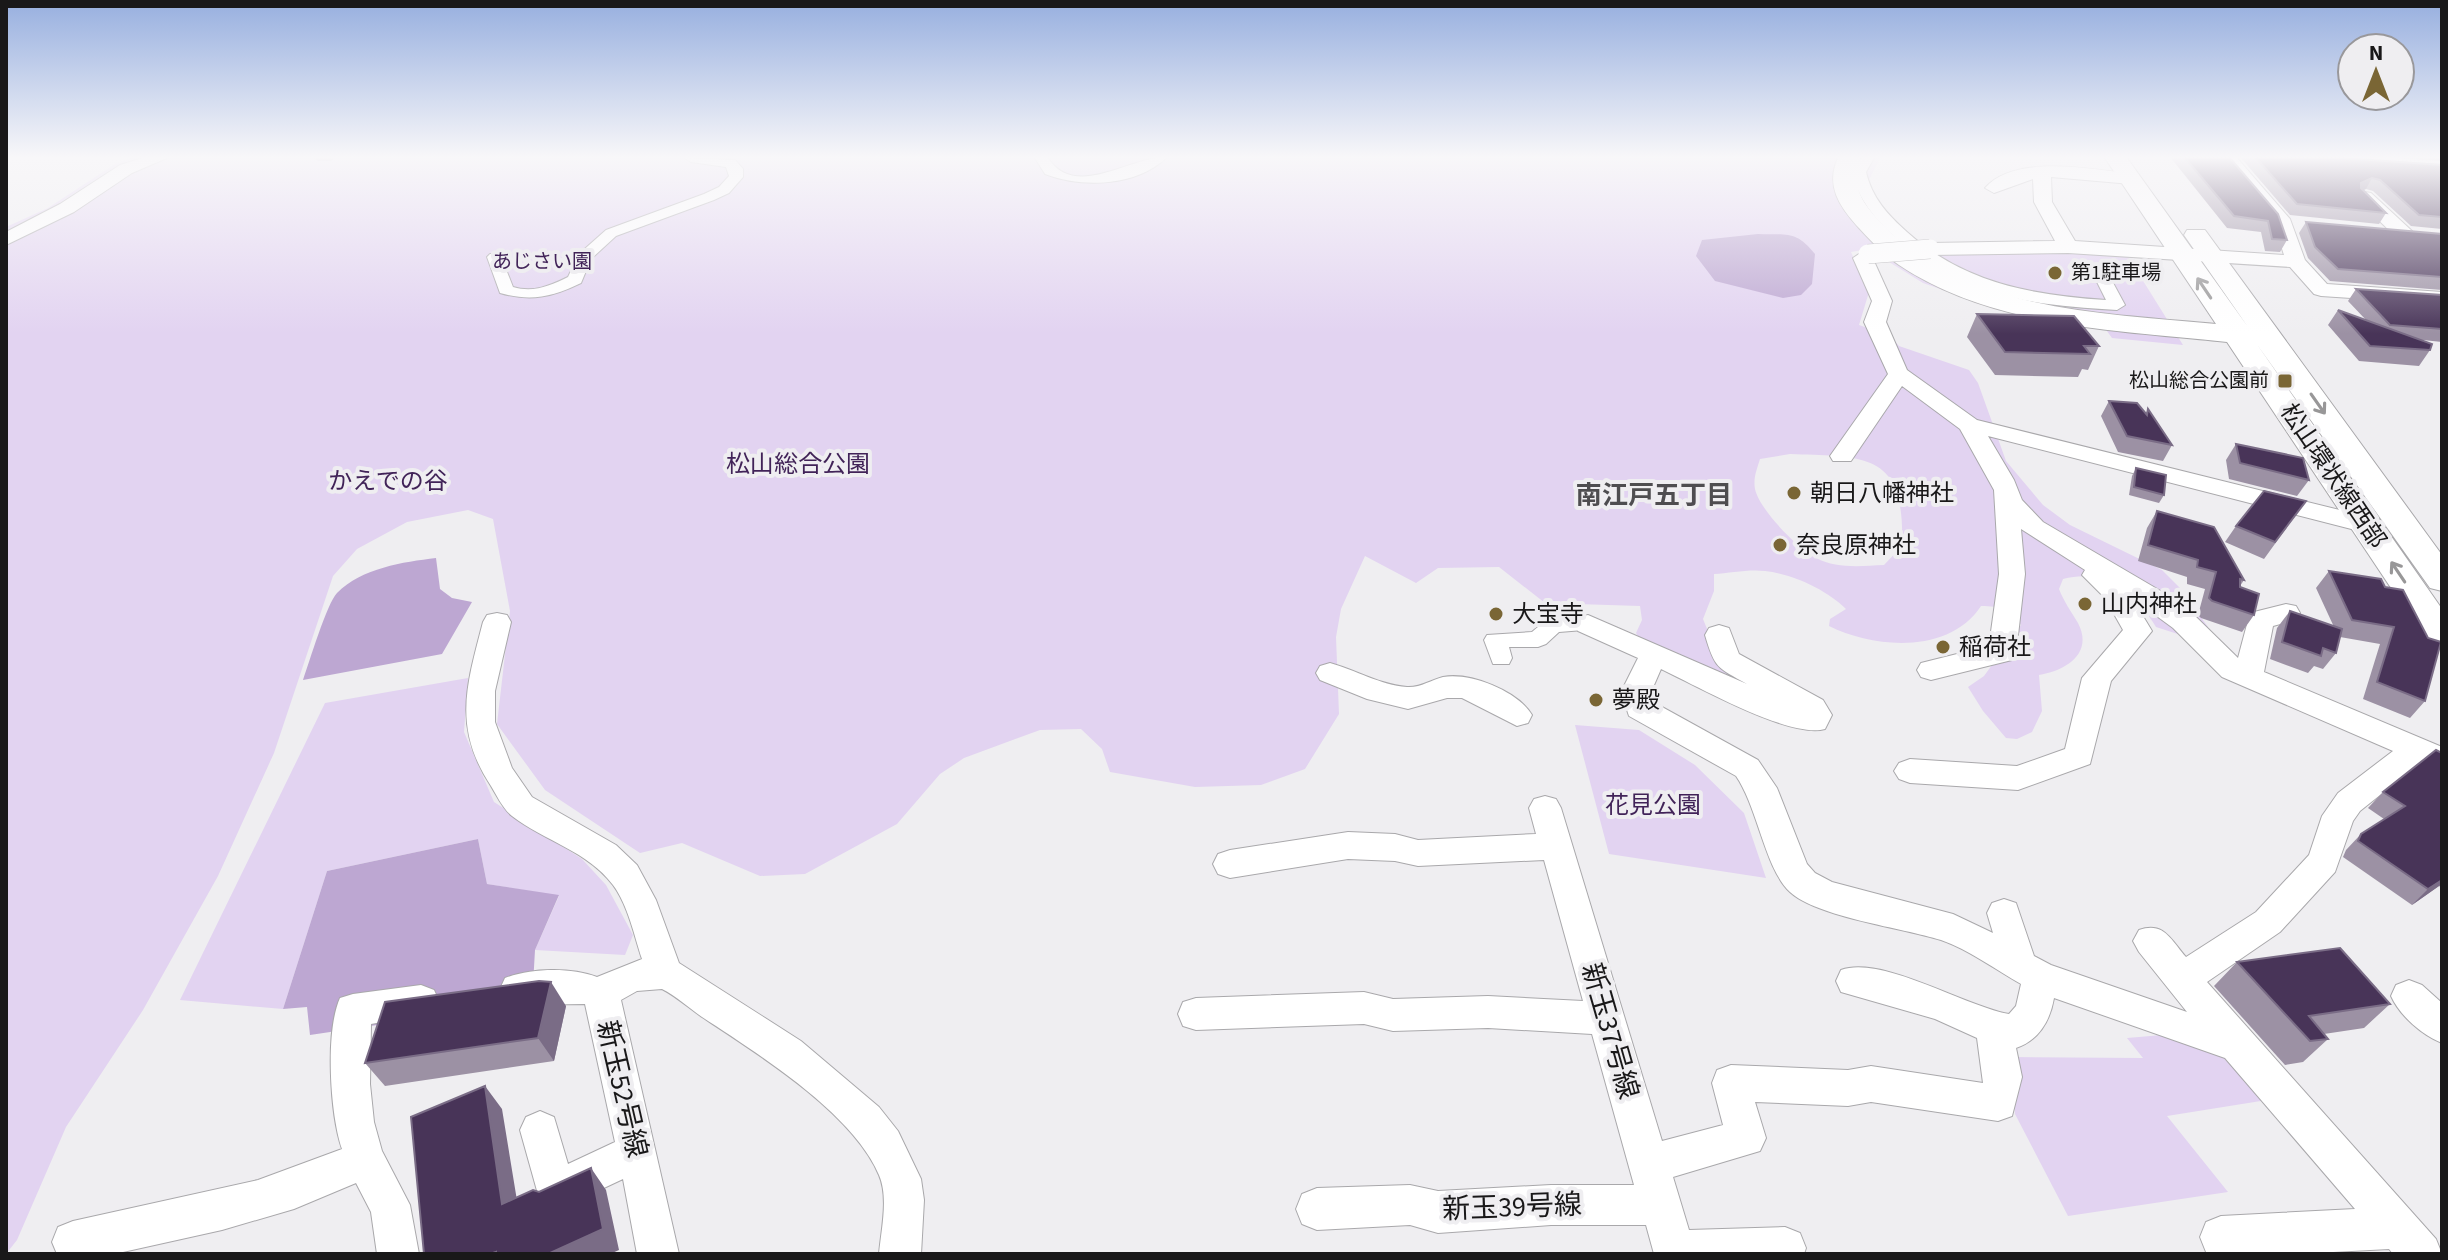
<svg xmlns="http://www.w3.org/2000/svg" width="2448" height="1260" font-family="'Source Sans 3','Noto Sans JP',sans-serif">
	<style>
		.green { fill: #e2d3f1; fill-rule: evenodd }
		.water { fill: #bda7d2 }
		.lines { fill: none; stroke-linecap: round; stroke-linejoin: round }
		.pedestrian-casing { stroke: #a9a8ab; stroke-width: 2 }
		.minor-casing { stroke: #a9a8ab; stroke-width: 2 }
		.tertiary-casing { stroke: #a9a8ab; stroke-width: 2 }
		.pedestrian { fill: #fff; fill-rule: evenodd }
		.minor { fill: #fff; fill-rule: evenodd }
		.tertiary { fill: #fff; fill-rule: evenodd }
		.minor-bridge-casing { stroke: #a9a8ab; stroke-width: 20; stroke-linecap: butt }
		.minor-bridge { stroke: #fff; stroke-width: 19 }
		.wall { fill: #9c91a4 }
		.shaded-wall { fill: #7a6c86 }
		.building { fill: #483458; stroke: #7a6c86; stroke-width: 2 }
		.oneway { stroke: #989798 }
		.poi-dot { fill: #7a6635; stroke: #efeef1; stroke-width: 3 }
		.labels { text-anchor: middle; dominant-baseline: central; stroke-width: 8; stroke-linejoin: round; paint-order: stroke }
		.far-park-label { font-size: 20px; fill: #412358; stroke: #efeef1 }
		.far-poi-label { font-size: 20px; fill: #191819; stroke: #efeef1; text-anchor: start }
		.park-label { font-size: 24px; fill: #412358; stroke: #efeef1 }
		.street-label { font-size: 24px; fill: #191819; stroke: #efeef1 }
		.poi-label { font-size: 24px; fill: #191819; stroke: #efeef1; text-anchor: start }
		.neighbourhood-label { font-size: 26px; font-weight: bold; fill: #4e4d50; stroke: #efeef1 }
		.near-street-label { font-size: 28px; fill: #191819; stroke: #efeef1 }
	</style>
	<rect width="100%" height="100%" fill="#efeef1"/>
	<path class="green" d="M131,158h1749l-12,24 17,31 43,40 71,-3 128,5 56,90 -71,-7 -8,-11 -138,-29 -43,-15 -55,-34 -17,3 18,40 -10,33 31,11 9,10 70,24 9,13 28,78 37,44 27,20 92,45 18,18 28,39v8l-21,2 -31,-10c-21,-35 -51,-59 -93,-48l-4,10c5,13 12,22 19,34 16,31 -13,48 -39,52l3,36 -10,21 -15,7 -11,-1 -23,-27 -15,-24 16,-11 37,-51c-12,-15 -21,-19 -40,-19 -31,48 -106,43 -152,20l1,-7 16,-10c-19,-19 -53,-35 -81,-38 -16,-2 -35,2 -51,3v17l-11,28 17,42 24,18 -11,5 -93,-44 -4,-7 6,-13 -2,-14 -95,-3 -46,-36 -61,1 -22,15 -51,-27 -24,53 -5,28 3,77 -34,55 -44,16 -66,2 -85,-15 -8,-23 -21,-20 -41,1 -76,28 -24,16 -43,50 -92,50 -45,2 -78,-33 -42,10 -95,-63 -48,-66 13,-113 -17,-92 -25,-9 -61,12 -50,27 -24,27 -59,177 -56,123 -75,134 -77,117 -49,113 -11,14v-1027l42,-19 67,-44zM1790,454c79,3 115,-1 112,92l-18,19c-23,1 -47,4 -68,-7 -18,-9 -57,-49 -61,-69 -2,-11 2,-20 5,-30z
		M468,678l-4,54 30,70 88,57 24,26 27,50 -8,20 -90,-5 24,-54 -72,-12 -9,-45 -151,32 -44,138 -103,-9 145,-297z
		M1575,725l64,5 56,35 49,48 22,65 -157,-24z
		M2174,1034l57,19 36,47 -100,16 61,76 -160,24 -53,-102 -4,-57 132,1 -16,-20z"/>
	<path class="water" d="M1758,234c29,1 38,-4 57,20l-3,30 -11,11 -18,3 -68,-17 -19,-25 6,-16z
		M436,558l4,31 12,9 20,4 -30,52 -139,26c6,-17 24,-77 34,-87 25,-25 66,-31 99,-35z
		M478,839l9,45 72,11 -24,55 -3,52 -222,33 -3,-28 -24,2 44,-138z"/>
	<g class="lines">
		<defs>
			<path id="pedestrian" d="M685,158l50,2 8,9v8l-14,16 -15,7 -98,36 -25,23 -10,24c-29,14 -50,19 -81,10l-13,-36 3,-3h10l13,33c20,6 37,-1 55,-10l11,-23 27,-24 98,-36 15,-7 10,-11 -3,-9 -35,-5z
				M1035,158h13c28,43 84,-3 118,0 -31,29 -84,30 -121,16z
				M1861,158h13l-8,14c6,26 22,43 41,60 57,51 124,63 199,68l-9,-18 8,-5 6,2 14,26 -8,5c-85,-5 -156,-13 -222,-73 -20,-18 -37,-38 -43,-65z
				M1588,617l8,2 3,5 -3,5 -37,3 -13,12 -8,3h-29l3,11 -3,6h-16l-9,-24 3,-5 45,-3c18,-17 33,-15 56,-15z"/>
			<path id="minor" d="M143,158h24l-35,15 -58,39 -68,33v-13l54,-28 60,-39z
				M2219,158h18l53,61 15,41 22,24 115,8v12l-121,-8 -7,-2 -24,-27 -222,-14 -138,2 -10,-6 10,-6 125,-2 -21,-39 -1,-23 -39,14 -9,-5c30,-34 106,-19 146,-14l9,5 -9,5 -80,-7 1,25 23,39 209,14 -10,-31z
				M2365,192l6,1 41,38 3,4 -3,4h-14l-39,-38 -3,-4 3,-4z
				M1868,248l10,6 -5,5 19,42 -6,21 21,48 70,50 399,99 4,6 -4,6 -9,2 -379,-97 26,44 8,20 21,22 121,71 29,21 45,44 12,-45 36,-9 10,2 4,7 -4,7 -23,6 -9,46 178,75v25l-22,-9 -60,48 -7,10 -18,51 -55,60 -73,50 229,257 6,15h-49l-4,-5 -93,5 -90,-2 -6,-15 6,-15 15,-6 134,-7 -130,-151 -171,-60c-4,23 -15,42 -38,50l6,29 -10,39 -14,5 -127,-19 -23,4 -93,-4 11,36 -6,13 -87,26 16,53 96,-3 15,6 6,15 -2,6h-150l-8,-29h-95l-113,8 -28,-8 -93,5 -15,-6 -6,-15 6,-15 15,-6 93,-3 28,6 113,-6h83l-42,-151 -104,-6 -95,3 -29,-7 -168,6 -13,-4 -5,-12 5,-12 13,-4 168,-6 29,7 95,-3 95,5 -39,-141 -126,6 -23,-5 -47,-2 -118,19 -12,-4 -5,-10 5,-10 12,-4 118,-18 47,2 23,6 118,-6 -7,-26 5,-9 11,-3 11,3 5,9 101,333 61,-16 -11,-42 5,-13 14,-5 117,5 23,-4 112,17 -6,-45 -42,-19 -94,-27 -5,-11 5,-11c41,-15 125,37 168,44l7,-8 5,-22c-25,-14 -53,-35 -80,-44 -38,-12 -124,-23 -151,-48 -25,-23 -32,-84 -54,-116l-107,-60 -8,-24 17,-34 -60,-27 -4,-7 4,-7 10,-2 159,69c-30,-17 -32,-15 -42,-49l4,-7 10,-3 10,3 10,26 84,46 9,15 -7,14c-35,10 -128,-43 -164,-60l-10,23 2,10 105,58 19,28 30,76 8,9 17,9 121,32 40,19 -6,-20 5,-10 12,-4 12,4 18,53 17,9 136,47 -48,-60 -6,-11 6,-11c25,-9 32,10 47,27l70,-45 53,-57 13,-39 16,-23 55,-42 -171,-74 -49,-49 -41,-30 20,33 -41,50 -21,83 -72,26 -108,-7 -11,-4 -5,-8 5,-8 11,-4 107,7 48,-17 17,-71 41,-48 -18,-32 -23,-23 3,-5 -64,-41 4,45 -9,79 -4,7 -81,20 -10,-3 -4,-7 4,-7 68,-17 10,-72 -5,-84 -34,-61 -58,-43 -51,75h-18l-3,-5 58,-82 -24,-52 8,-21 -19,-43z
				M497,613l10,2 4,7 -16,69v31l17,46 20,29 84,48 21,20 19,35 23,63 122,78 78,66 19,24 23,48 3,21 -3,54h-42c2,-24 10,-56 0,-79 -26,-62 -122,-122 -177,-158 -13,-9 -26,-21 -40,-28l-25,2 -16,9 58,254h-42l-14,-75 -68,32 -14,-6 -21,-75 6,-13 14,-6 14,6 14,47 47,-22 -30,-138 -67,1 -13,-5 -5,-11 5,-11c26,-10 66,-11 92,-1l45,-18c-8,-24 -14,-54 -29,-74 -25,-34 -69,-44 -101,-69 -9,-7 -15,-20 -21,-30 -39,-59 -24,-102 -8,-164l4,-7z
				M1330,663c26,7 50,22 77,24 13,1 24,-7 36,-10 27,-5 75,14 89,38l-4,8 -11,3 -55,-28h-15l-39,11 -41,-10 -47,-19 -4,-7 4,-7z
				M2409,980l13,5 20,18v40c-20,-8 -42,-27 -51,-47l5,-11z
				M421,985l13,5 5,11 -5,11 -63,12 -1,60 4,38 8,29 28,54 9,49h-42l-6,-42 -15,-29 -62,26 -72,21 -108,24h-57l-5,-12 6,-15 15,-6 185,-41 84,-31c-12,-35 -17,-118 -2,-151l13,-4z"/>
			<path id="tertiary" d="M1838,158h22c-10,30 3,46 24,68 85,86 218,87 332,98l-111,-166h22l121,169 -64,-92 3,-5h18l237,325v36l-12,-3 -174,-245 186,266v39l-13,-3 -202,-303c-109,-12 -234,-14 -328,-77 -15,-10 -28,-24 -40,-37 -19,-21 -34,-42 -21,-70z"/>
		</defs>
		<use href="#pedestrian" class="pedestrian-casing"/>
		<use href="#minor" class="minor-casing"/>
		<use href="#tertiary" class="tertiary-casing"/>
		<use href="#pedestrian" class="pedestrian"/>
		<use href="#minor" class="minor"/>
		<use href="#tertiary" class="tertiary"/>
		<defs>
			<path id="minor-bridge" d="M1868,254l62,-5"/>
		</defs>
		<use href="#minor-bridge" class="minor-bridge-casing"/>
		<use href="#minor-bridge" class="minor-bridge"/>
	</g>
	<path class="wall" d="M314,158h20l-3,3h-13z
		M2171,158h59l57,82 -7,12 -15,-1 -4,-19 -34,-4z
		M2241,158h102l99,6v65l-31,-3 -38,-35 -7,-2 -3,1 23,23 -7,11 -89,-9z
		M2401,158h41v3z
		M2306,222l136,12v56l-112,-9 -22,-23 -9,-25z
		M2356,289l86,6v47l-19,-2 7,10 -11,16 -60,-5 -31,-36 10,-15 28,10 -18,-19z
		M1977,314l122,32 -11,24 -6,-1 -4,8 -83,-2 -28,-38z
		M2109,401l37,12 2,-4 24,36 -9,16 -45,-9 -17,-36z
		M2236,444l73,36 -12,16 -68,-17 -3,-19z
		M2136,468l28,27 -5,8 -30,-8 3,-19z
		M2306,501l-42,58 -39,-17 11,-16z
		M2157,511l87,69 -4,6 14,29 -12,17 -41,-14 -3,-3 7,-26 -18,-5v-7l-49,-16 9,-33z
		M2329,571l52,8 44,122 -15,17 -47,-19 17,-55 -40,-7 -4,16 -13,16 -9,-3 -6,7 -38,-14 7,-31 13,-17 44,16 -18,-39z
		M2442,753v135l-3,-2 -27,19 -69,-48 3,-7 15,-16 23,-15 -16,-11 15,-16z
		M2237,962l153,42 -26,24 -40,6 4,5 -25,23 -18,3 -71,-79z
		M566,1006l-12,55 -169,25 -20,-23z"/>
	<path class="shaded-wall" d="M2372,178l-6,11 -11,5 6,-11z
		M2442,880v4l-3,2 -27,19 16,-16z
		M551,982l15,24 -12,55 -16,-23z
		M485,1086l17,23 19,116 -19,-21z
		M591,1168l15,22 13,60 -9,4h-62z"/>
	<path class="building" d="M2185,158h45l48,56 9,26 -15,-1 -4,-18 -34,-5z
		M2256,158h87l99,7v52l-23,-2 -39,-35 -8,-2 -11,5v5l25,25 -89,-9z
		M2306,222l136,12v43l-104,-8 -23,-22z
		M2356,289l86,6v34l-52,-4z
		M2338,310l94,34 -2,6 -60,-4z
		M1977,314l97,2 25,30h-15l6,8 -85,-2z
		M2109,401l28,2 10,12 1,-6 24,36 -45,-9z
		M2236,444l67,14 6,22 -69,-17z
		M2136,468l30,7 -2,20 -30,-8z
		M2264,491l42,10 -31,41 -39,-16z
		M2157,511l57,16 30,53 -4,-1v8l19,7 -5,21 -42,-14 -3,-3 7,-26 -19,-5 1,-7 -50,-15z
		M2329,571l52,8 4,8 18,3 25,48 13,4 -16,59 -48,-19 17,-55 -42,-7z
		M2290,611l52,18 -6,24 -13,-5 -2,8 -39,-14z
		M2436,750l6,3v127l-14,9 -70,-48 3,-7 44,-28 -22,-14z
		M2340,948l50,56 -81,12 19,23 -18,2 -73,-79z
		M539,981l12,1 -13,56 -173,25 20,-61z
		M485,1086l17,118 31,-14 6,2 52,-24 12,61 -55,25h-52v-2l-6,2h-66l-13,-137z"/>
	<defs><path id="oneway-shaft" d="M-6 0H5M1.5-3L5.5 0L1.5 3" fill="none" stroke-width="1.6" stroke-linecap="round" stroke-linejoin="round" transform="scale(2)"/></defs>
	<g class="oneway">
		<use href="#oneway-shaft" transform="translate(2204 288) rotate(-124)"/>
		<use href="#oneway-shaft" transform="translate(2318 404) rotate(55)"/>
		<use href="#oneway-shaft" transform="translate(2398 572) rotate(-124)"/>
	</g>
	<linearGradient id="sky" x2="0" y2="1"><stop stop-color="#97afdf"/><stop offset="0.47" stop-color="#f8f7f9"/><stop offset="1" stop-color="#f8f7f9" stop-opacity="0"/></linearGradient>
	<rect width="2448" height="334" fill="url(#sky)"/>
	<g class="poi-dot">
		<circle cx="2055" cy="273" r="8"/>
		<rect x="2277" y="373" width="16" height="16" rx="4"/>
		<circle cx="1794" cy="493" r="8"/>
		<circle cx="1780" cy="545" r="8"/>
		<circle cx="2085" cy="604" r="8"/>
		<circle cx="1496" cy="614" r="8"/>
		<circle cx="1943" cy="647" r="8"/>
		<circle cx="1596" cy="700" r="8"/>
	</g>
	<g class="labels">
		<g class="far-park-label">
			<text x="542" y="262">あじさい園</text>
		</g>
		<g class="far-poi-label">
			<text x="2071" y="273">第1駐車場</text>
			<text x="2269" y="381" text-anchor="end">松山総合公園前</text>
		</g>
		<g class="park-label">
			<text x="798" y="464">松山総合公園</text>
			<text x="388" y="481">かえでの谷</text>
			<text x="1653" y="805">花見公園</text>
		</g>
		<g class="street-label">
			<text transform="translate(2333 476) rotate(56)">松山環状線西部</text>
		</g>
		<g class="poi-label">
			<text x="1810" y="493">朝日八幡神社</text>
			<text x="1796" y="545">奈良原神社</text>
			<text x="2101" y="604">山内神社</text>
			<text x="1512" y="614">大宝寺</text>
			<text x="1959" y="647">稲荷社</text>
			<text x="1612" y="700">夢殿</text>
		</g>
		<g class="neighbourhood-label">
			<text x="1654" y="495">南江戸五丁目</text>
		</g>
		<g class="near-street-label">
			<text transform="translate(1610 1031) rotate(74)">新玉37号線</text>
			<text transform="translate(622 1089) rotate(77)">新玉52号線</text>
			<text transform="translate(1512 1207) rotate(-2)">新玉39号線</text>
		</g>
	</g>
	<rect width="2448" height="1260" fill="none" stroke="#191819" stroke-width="16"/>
	<g transform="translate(2376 72)"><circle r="38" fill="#efeef1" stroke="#99989b" stroke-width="2"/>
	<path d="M0-6L14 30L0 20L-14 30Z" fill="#7a6635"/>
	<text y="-12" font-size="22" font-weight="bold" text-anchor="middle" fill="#191819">N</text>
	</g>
</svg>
